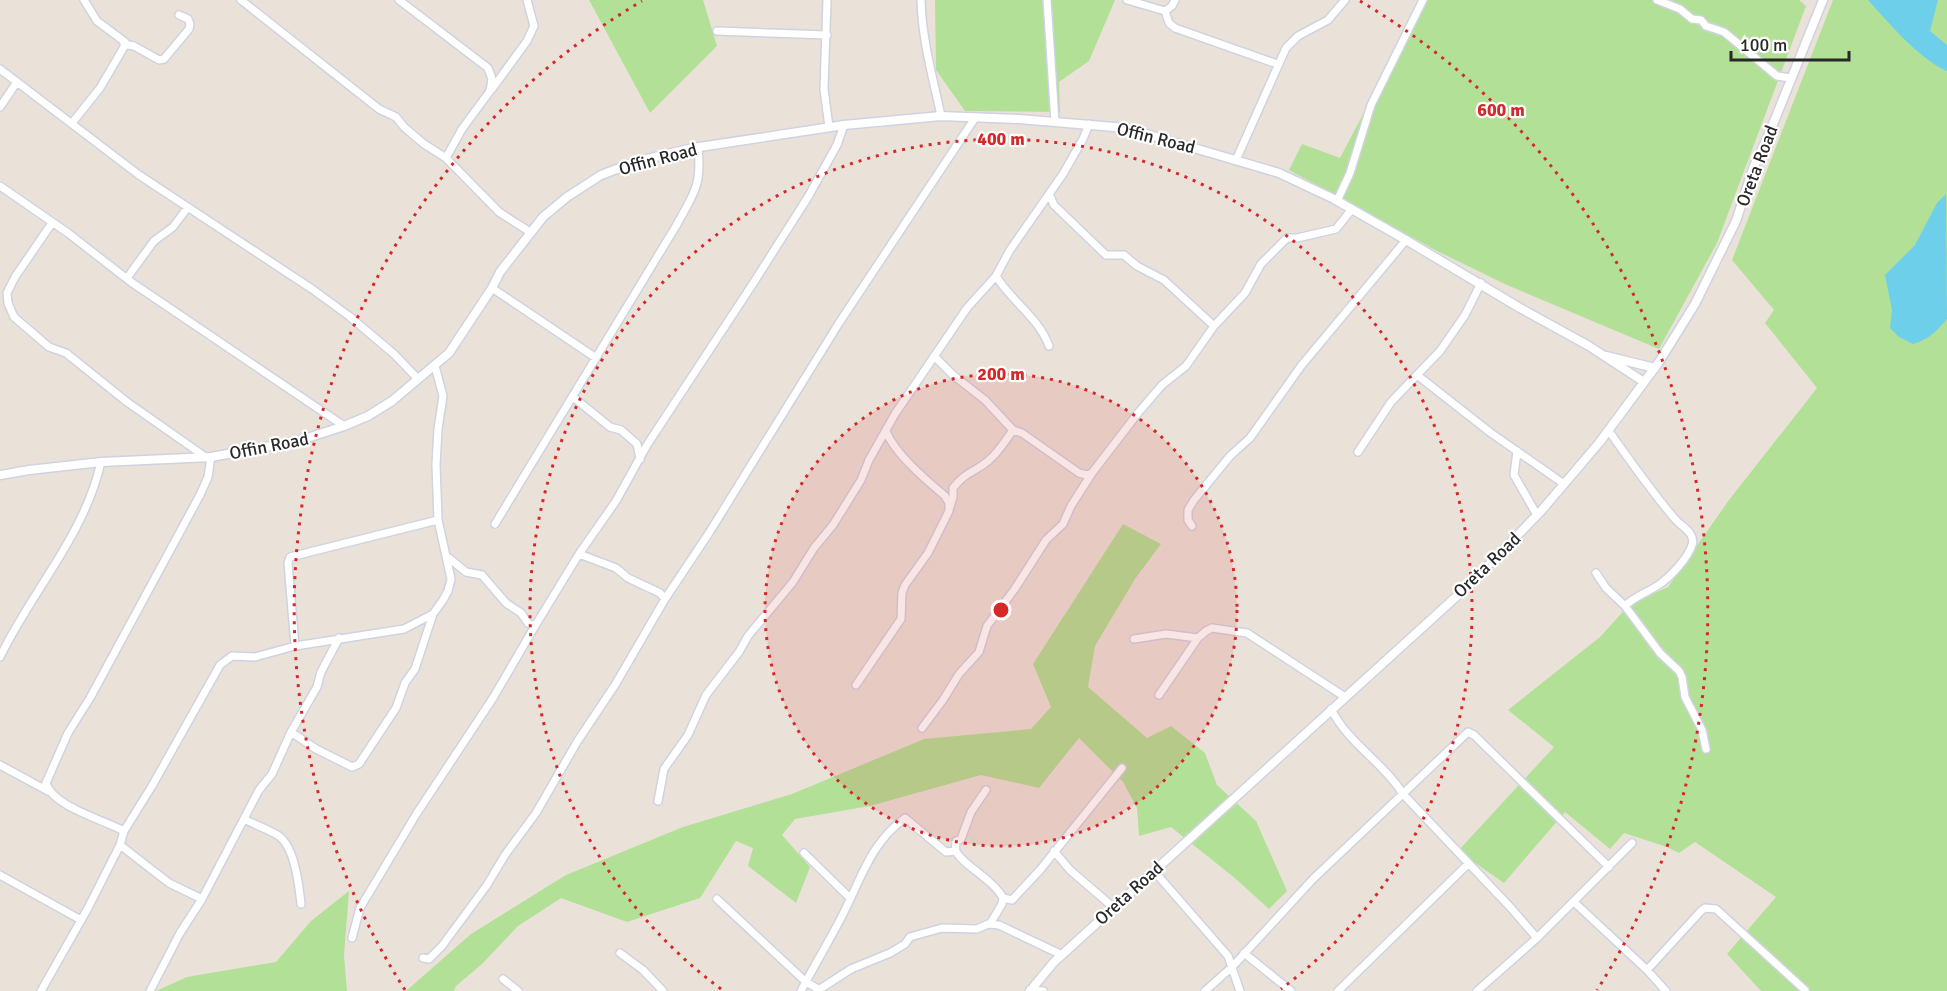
<svg xmlns="http://www.w3.org/2000/svg" width="1947" height="991" font-family="Signika,sans-serif">
	<style>
		.green { fill: #b3e097 }
		.water { fill: #6ecfeb }
		.lines { fill: none; stroke-linecap: round; stroke-linejoin: round }
		.minor-casing { stroke: #cfd3e1; stroke-width: 10 }
		.tertiary-casing { stroke: #cfd3e1; stroke-width: 11 }
		.minor { stroke: #fff; stroke-width: 7 }
		.tertiary { stroke: #fff; stroke-width: 8 }
		.ring { fill: none; stroke: #d62828; stroke-width: 3; stroke-dasharray: 3 6 }
		.labels { text-anchor: middle; dominant-baseline: central; stroke-width: 4.5; stroke-linejoin: round; paint-order: stroke }
		.street-label { font-size: 18px; fill: #282828; stroke: #fff }
		.centre { fill: #d62828; stroke: #fff; stroke-width: 3 }
		.ring-label { font-size: 18px; text-anchor: middle; font-weight: bold; fill: #d62828; stroke: #fff; stroke-width: 4.5; stroke-linejoin: round; paint-order: stroke }
	</style>
	<rect width="100%" height="100%" fill="#eae2d9"/>
	<path class="green" d="M589,0h114l14,46 -67,67z
		M935,0h180l-26,61 -30,21 1,30 -95,-1 -29,-41z
		M1426,0h373l7,6 -89,237 -58,106 -152,-64 -70,-34 -148,-81 13,-26 38,14 75,-143z
		M1833,0h114v991h-186l-34,-37 49,-57 -81,-55 -16,11 -12,-6 -43,-14 -14,16 -45,-37 -61,71 -46,-32 96,-104 -46,-37 92,-73 30,-33 38,-17 61,-87 88,-112 -52,-65 9,-13 -42,-50z
		M1123,524l38,20 -26,35 -40,67 -7,41 59,51 24,-12 34,27 12,32 39,36 31,70 -18,18 -33,-30 -65,-52 -32,9 -2,-28 -14,-26 -44,-44 -40,50 -58,-13 -111,31 -75,13 -13,16 28,32 -14,36 -48,-37 5,-18 -17,-7 -36,57 -73,24 -66,-24 -43,28 -36,38 -26,22 -2,5h-48l65,-57 95,-59 117,-48 109,-33 132,-55 107,-10 20,-22 -18,-43z
		M349,891l-5,64 3,36h-191l31,-14 89,-15 35,-41z"/>
	<path class="water" d="M1868,0h70l-8,31 17,14v26c-27,-11 -59,-49 -79,-71z
		M1946,194l1,125c-10,12 -19,21 -34,25l-14,-7 -9,-9 2,-18 -7,-35 30,-30 22,-42z"/>
	<g class="lines">
		<defs>
			<path id="minor" d="M241,0l138,109 17,8 8,10 20,17 22,14 53,54 31,20
				M399,0l89,68 4,11 -2,12 -28,38 -16,29
				M827,0l-3,89 5,38
				M921,0c1,40 12,78 20,116
				M1047,0l8,122
				M1127,0l38,11 7,-5 3,-6
				M1657,0l23,9 12,10 9,1 5,6 18,6 53,44 14,2
				M1165,11l4,12 6,5 102,36
				M717,31l110,4
				M124,44l10,2 25,14 5,-1 25,-30 1,-5 -2,-5 -9,-4
				M0,69l139,106 173,114 37,27 45,38 24,25
				M492,89l35,-48 7,-15 -7,-26
				M0,107l17,-25
				M72,123l28,-35 24,-41 1,-5 -28,-21 -13,-21
				M1236,160l50,-112 12,-12 30,-16 17,-20
				M0,186l68,47 63,49 213,144
				M1049,194l5,11 52,50h18l13,11 27,14 50,46
				M1337,201l13,-28 21,-68 52,-105
				M52,223l-37,54 -8,16 1,10 6,14 35,30 17,6 61,49 80,56
				M996,276c15,25 43,42 53,70
				M127,278l27,-37 19,-14 15,-20
				M492,288l104,70
				M934,356l19,19 32,25 28,30 9,3 57,40 8,2 5,-2
				M1417,375l74,58 73,51
				M573,397l37,30 11,3 16,14 3,15
				M1609,431c21,30 42,60 66,88 7,8 21,14 17,26 -4,13 -21,31 -32,39 -11,8 -25,12 -35,22
				M1517,451l-3,24 23,40
				M1358,452l33,-50 49,-51 25,-36 16,-32
				M950,507l3,-10v-9c13,-17 21,-15 35,-27 10,-8 18,-21 25,-31
				M495,524l181,-298c18,-33 26,-40 22,-79
				M1192,526l-4,-6v-10l6,-10 36,-44 20,-18 51,-72 105,-126
				M579,554l37,-53 31,-56 107,-163 54,-85 29,-52 7,-20
				M1596,573l10,15 19,18 35,47 19,18 3,6 3,20 17,33 4,19
				M535,626l44,-72 37,14 12,10 32,15 5,6
				M1134,639l32,-5 32,4
				M295,646l-7,-83 2,-6 148,-37
				M0,657c32,-66 85,-123 101,-195
				M856,685l45,-66 1,-26 3,-8 23,-32 21,-42v-8l-4,-7c-19,-16 -50,-42 -59,-65
				M1159,695l39,-57 8,-7 6,-3 35,5 98,64
				M1331,709c17,34 52,53 72,85l108,114 26,30
				M922,728l21,-28 16,-26 20,-22 8,-26 27,-36 32,-50 17,-16 8,-18 21,-33 46,-60 24,-28 24,-19 28,-40 31,-33 16,-29 26,-26h10l39,-9 16,-20
				M291,732l25,17 36,18 7,-3 37,-56 9,-25 10,-14 18,-55
				M0,765l48,26
				M986,790l-15,22 -10,27 -5,2c0,4 -1,6 0,10 5,13 37,28 47,47l-1,6 -12,20
				M658,801l6,-32 24,-34 18,-40 33,-43 9,-16 45,-54 21,-34 19,-23 28,-45 8,-20 26,-46 72,-106 29,-32 14,-26 53,-76 20,-35 6,-15
				M244,819c11,6 24,10 35,17 16,12 20,50 22,68
				M124,831c-20,-11 -72,-25 -78,-48l22,-50 22,-35 110,-203 8,-18 3,-20
				M120,845l49,38 33,16
				M1054,851l16,19 44,38
				M804,853l46,45
				M1154,871l74,85 12,35
				M0,875l81,45
				M1003,898l9,2 28,-30 82,-102
				M717,899l89,83 14,8
				M1574,902l73,68 19,21
				M352,938l8,-30 57,-95 76,-115 42,-72 -7,-3 -7,-10 -15,-10 -24,-28 -16,-3 -17,-14
				M620,953l23,17 20,21
				M1244,953l47,38
				M423,958l6,1 13,-13 45,-61 18,-30 31,-42 41,-71 38,-57 50,-86 44,-66 130,-210 136,-205
				M1647,970l54,-59 4,-3 11,1 89,81
				M503,979l15,12
				M1030,990l13,1
				M41,991l47,-83 32,-63 4,-14 28,-45 68,-121 12,-9 23,1 40,-11 109,-17 29,-15 10,-14 5,-9 3,-12 -13,-59 -2,-55 2,-36 5,-33 -8,-30
				M150,991l30,-58 22,-34 57,-109 13,-16 19,-42 26,-45 4,-15 18,-34
				M801,991c13,-25 27,-48 40,-73 19,-36 29,-75 64,-100l41,34 10,-1
				M817,991l34,-22 39,-16 15,-9 5,-7 32,-9 35,1 11,-5 11,1 63,30
				M1205,991l27,-24 81,-88 155,-147 6,3 135,132
				M1338,991l130,-127
				M1477,991l60,-53 95,-95"/>
			<path id="tertiary" d="M1606,356l49,12
				M0,475l29,-5 72,-8 110,-5 87,-16 46,-15 24,-10 24,-15 57,-48 43,-65 8,-16 43,-55 24,-20 34,-22 37,-14 55,-13 151,-23 97,-9 78,3 107,9 153,45 55,26 72,41 114,68 69,38 55,36
				M1030,991l24,-29 414,-376 73,-75 58,-68 60,-81 36,-58 41,-83 18,-55 13,-27 56,-139"/>
		</defs>
		<use href="#minor" class="minor-casing"/>
		<use href="#tertiary" class="tertiary-casing"/>
		<use href="#minor" class="minor"/>
		<use href="#tertiary" class="tertiary"/>
	</g>
	<circle cx="1001" cy="610" r="236" fill="#d62828" fill-opacity=".12"/>
	<g class="ring">
		<circle cx="1001" cy="610" r="236"/>
		<path d="M721 989A471 471 0 1 1 1281 989"/>
		<path d="M405 990A707 707 0 0 1 642 1M1360 1A707 707 0 0 1 1597 990"/>
	</g>
	<g class="labels">
		<g class="street-label">
			<text transform="translate(1156 138) rotate(14)">Offin Road</text>
			<text transform="translate(658 159) rotate(-15)">Offin Road</text>
			<text transform="translate(1757 166) rotate(-69)">Oreta Road</text>
			<text transform="translate(269 446) rotate(-11)">Offin Road</text>
			<text transform="translate(1487 565) rotate(-44)">Oreta Road</text>
			<text transform="translate(1129 893) rotate(-42)">Oreta Road</text>
		</g>
	</g>
	<circle cx="1001" cy="610" r="9" class="centre"/>
	<g class="ring-label">
		<text x="1501" y="116">600 m</text>
		<text x="1001" y="145">400 m</text>
		<text x="1001" y="380">200 m</text>
	</g>
	<path d="M1731 51v9h118v-9" fill="none" stroke="#282828" stroke-width="3"/>
	<text x="1740" y="51" font-size="18" fill="#282828" stroke="#ffffff" stroke-width="4.5" paint-order="stroke">100 m</text>
</svg>
